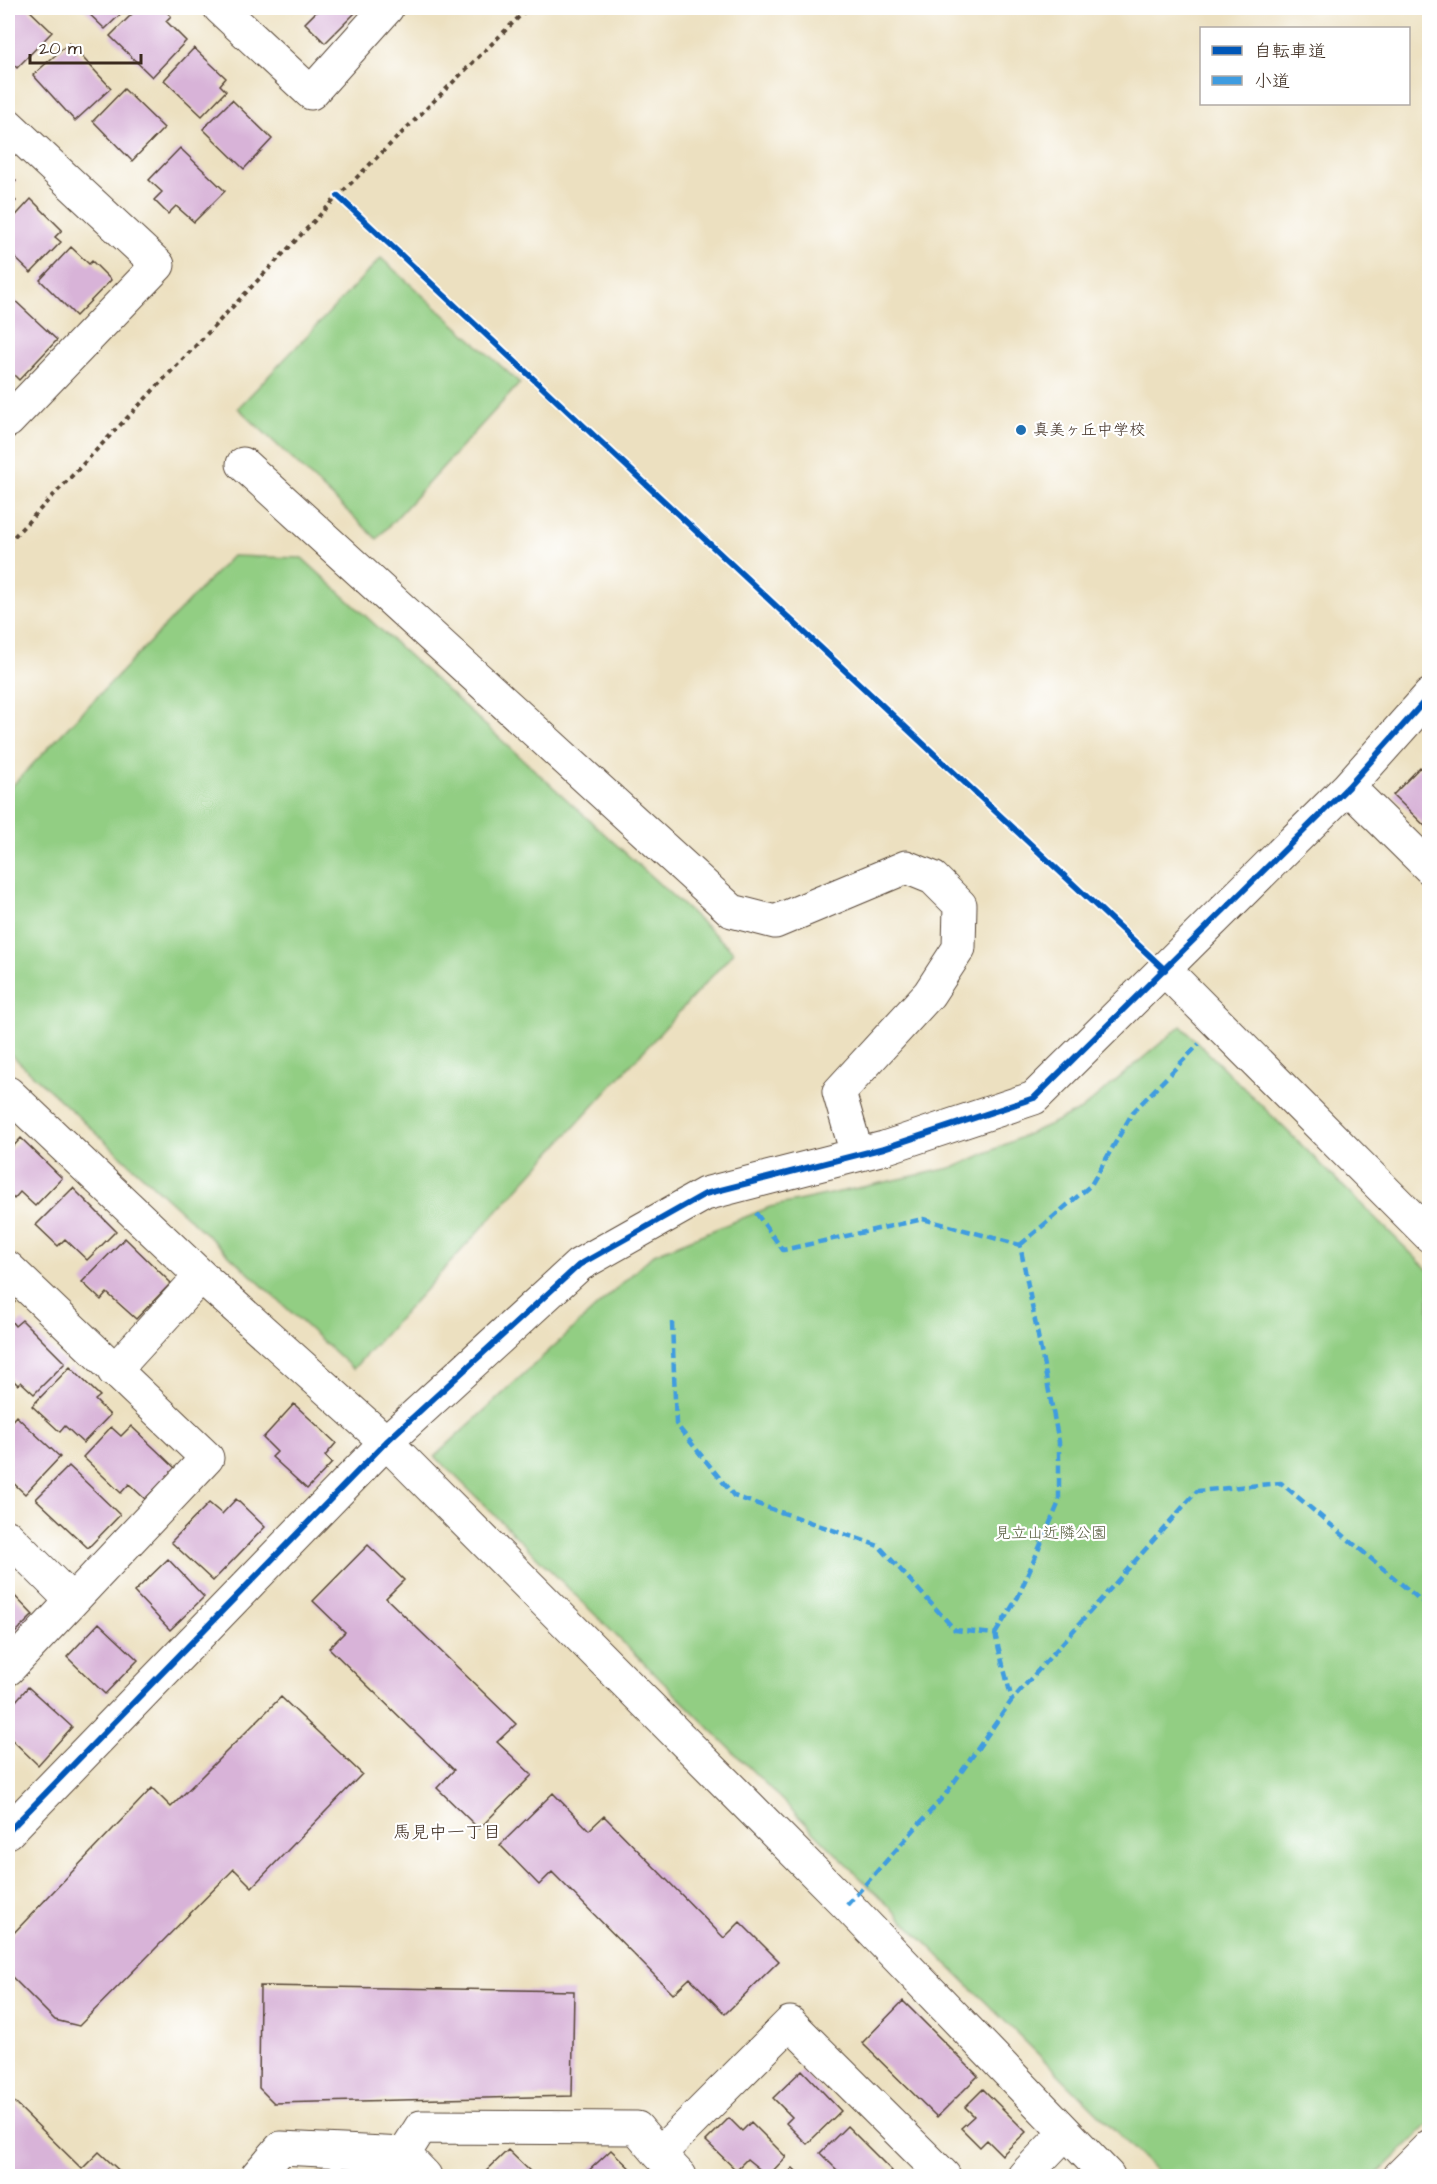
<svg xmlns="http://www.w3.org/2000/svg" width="1437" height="2184" font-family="'Architects Daughter','Klee One',sans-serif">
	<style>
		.green { fill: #92ce83; stroke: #667c50; stroke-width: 1.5 }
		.building { fill: #d8b3d8 }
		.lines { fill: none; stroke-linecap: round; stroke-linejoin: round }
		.minor-casing { stroke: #564536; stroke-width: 35 }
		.path { stroke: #564536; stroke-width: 4; stroke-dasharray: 4.5 4.5; stroke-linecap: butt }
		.minor { stroke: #fff; stroke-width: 33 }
		.quiet { stroke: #3f9ce0; stroke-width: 4.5; stroke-dasharray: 9 4.5; stroke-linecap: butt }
		.cycleway-casing { stroke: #fff; stroke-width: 10 }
		.cycleway { stroke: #0057b8; stroke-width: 6 }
		.poi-dot { fill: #1f6fb2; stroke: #fff; stroke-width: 2 }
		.labels { text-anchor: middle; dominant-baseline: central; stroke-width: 4.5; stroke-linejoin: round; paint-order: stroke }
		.poi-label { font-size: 16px; fill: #3b2a1e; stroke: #fff; text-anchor: start }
		.park-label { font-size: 16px; fill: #555b3c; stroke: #fff }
		.neighbourhood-label { font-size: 18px; fill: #3b2a1e; stroke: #fff }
	</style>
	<rect width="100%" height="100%" fill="#fff"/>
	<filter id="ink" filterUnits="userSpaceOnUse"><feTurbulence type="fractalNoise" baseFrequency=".0167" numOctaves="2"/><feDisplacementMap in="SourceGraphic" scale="12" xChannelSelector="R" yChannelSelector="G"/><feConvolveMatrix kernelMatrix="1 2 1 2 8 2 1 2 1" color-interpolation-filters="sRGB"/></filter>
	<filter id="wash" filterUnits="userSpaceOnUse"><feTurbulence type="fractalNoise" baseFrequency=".008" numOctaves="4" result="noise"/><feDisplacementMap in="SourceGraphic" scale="24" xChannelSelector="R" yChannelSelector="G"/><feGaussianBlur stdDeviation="1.35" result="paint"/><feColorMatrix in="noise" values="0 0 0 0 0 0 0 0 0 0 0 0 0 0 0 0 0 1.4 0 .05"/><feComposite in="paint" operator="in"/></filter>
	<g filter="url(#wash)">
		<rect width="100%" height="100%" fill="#ece0c0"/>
		<path class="green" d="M381,258l139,125 -143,156 -139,-131z
			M232,556l70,2 432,394 -381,417 -345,-317v-262z
			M1181,1026l248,245v853l-53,52h-215l-726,-720 219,-202 116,-47 185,-40 126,-57z"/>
		<g id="blocks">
			<path class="building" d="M8,8h19l25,24 -35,36 -9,-9z
				M83,8h44l-22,21z
				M138,8h24l9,8 -5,5 20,20 -34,36 -42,-41z
				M311,8h49l-35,35 -20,-20 11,-11z
				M69,43l42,45 -36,33 -42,-46z
				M194,48l32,30 -6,7 6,6 -24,25 -38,-36z
				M124,89l40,39 -32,33 -39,-40z
				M232,100l40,39 -28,30 -41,-40z
				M180,148l45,43 -31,31 -18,-16 -8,8 -14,-14 8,-8 -13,-12z
				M8,172l8,9 -8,9z
				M8,193l8,8 -8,8z
				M31,199l31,31 -7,7 6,5 -30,31 -23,-22v-27z
				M71,247l18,17 3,-3 19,19 -35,36 -36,-36z
				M10,296l47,44 -38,40 -11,-11v-70z
				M1420,767l10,9v55l-37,-36z
				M21,1138l41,40 -27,28 -15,-14 -6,7 -6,-6v-41z
				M73,1188l43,43 -29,29 -22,-21 -7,7 -22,-21z
				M125,1238l46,45 -35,36 -29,-26 -6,7 -19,-18z
				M8,1295l7,7 -7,8z
				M22,1320l43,43 -31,31 -13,-12 -3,3 -10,-10v-50l3,-4 4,5z
				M70,1367l30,29 -5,4 15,15 -27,28 -18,-17 -5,6 -28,-26z
				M294,1404l42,39 -11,13 7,7 -25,26 -35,-32 5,-5 -14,-14z
				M16,1416l44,41 -35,37 -17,-16v-53z
				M131,1426l44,42 -30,31 -16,-15 -8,9 -38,-36 28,-30 10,9z
				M69,1466l51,49 -32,33 -52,-49z
				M236,1499l29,28 -52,54 -42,-39 38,-39 13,11z
				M368,1545l36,35 -18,18 130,126 -19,18 35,33 -53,54 -42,-41 17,-18 -125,-122 16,-16 -32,-31z
				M168,1559l36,38 -34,33 -36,-38z
				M8,1589l25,26 -25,25z
				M99,1623l39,37 -33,34 -38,-37z
				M28,1687l44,40 -34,38 -30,-29v-26z
				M281,1697l81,77 -110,113 -18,-18 -155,157 -24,-6 -47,-47v-34l144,-151 19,19z
				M553,1793l36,37 15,-14 120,122 16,-16 39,39 -54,53 -35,-36 -17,16 -121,-122 -13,13 -39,-40z
				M260,1986l314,5 -2,105 -298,7 -15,-15z
				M903,2001l75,75 -41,41 -75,-74z
				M802,2070l39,41 -34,33 -21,-21 6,-6 -19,-19z
				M983,2089l43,43 -24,23 -15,-15 -7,7 -19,-19 13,-12 -9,-9z
				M8,2096l74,73 17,-17 26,24h-117z
				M729,2118l13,13 9,-9 35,35 -18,19 -21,-17 -11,11 -30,-29z
				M847,2126l45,45 -5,5h-44l-23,-23z
				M508,2150l27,26h-54z
				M611,2150l27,26h-55z
				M793,2168l8,8h-17z"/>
		</g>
	</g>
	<g filter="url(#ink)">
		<use href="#blocks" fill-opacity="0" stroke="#564536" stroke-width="1.5"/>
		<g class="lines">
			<defs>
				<path id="minor" d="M220,8l91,85 76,-85
					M8,125l150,140 -150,156
					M243,464l489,447 43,11 131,-55 27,11 27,27 -1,43 -30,46 -90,98 18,62
					M1348,787l82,81
					M1165,970l265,266
					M8,1093l193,183 185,166 461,463 261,271
					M8,1268l199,190 -199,211
					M114,1371l87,-95
					M8,1537l64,64
					M8,1832l378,-390 193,-177 126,-71 179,-46 150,-50 314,-311 82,-92
					M404,2154l21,22
					M659,2154l21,22
					M257,2176l24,-28 123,6 17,-27 216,1 22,26 131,-131 154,153
					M1024,2176l41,-43
					M1400,2176l30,-30"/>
			</defs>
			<use href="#minor" class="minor-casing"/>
			<path class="path" d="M8,543l330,-347 190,-188"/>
			<use href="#minor" class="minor"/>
			<path class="quiet" d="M756,1213l27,37 140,-31 97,26
				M1020,1245l71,-60 42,-73 66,-68
				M672,1322l4,102 58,72 145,50 76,84 40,4 17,66
				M995,1634l23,-37 41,-95v-60l-39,-197
				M847,1905l98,-110 67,-95 185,-209 84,-8 149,125"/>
			<defs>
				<path id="cycleway" d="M338,196l827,774
					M8,1832l378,-390 193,-177 126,-71 179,-46 150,-50 314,-311 82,-92"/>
			</defs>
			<use href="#cycleway" class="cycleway-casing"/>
			<use href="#cycleway" class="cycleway"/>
		</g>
	</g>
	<circle class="poi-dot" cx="1021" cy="430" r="6"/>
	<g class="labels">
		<g class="poi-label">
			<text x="1033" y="430">真美ヶ丘中学校</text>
		</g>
		<g class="park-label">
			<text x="1051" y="1533">見立山近隣公園</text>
		</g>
		<g class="neighbourhood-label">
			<text x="447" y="1832">馬見中一丁目</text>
		</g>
	</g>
	<rect width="1437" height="2184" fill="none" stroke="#fff" stroke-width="30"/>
	<rect x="1200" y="27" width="210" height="78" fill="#ffffff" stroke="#b1aaa5" stroke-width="1.5"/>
	<rect x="1212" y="46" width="30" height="9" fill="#0057b8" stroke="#b1aaa5" stroke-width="1.5"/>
	<text x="1254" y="57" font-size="18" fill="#3b2a1e">自転車道</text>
	<rect x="1212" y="76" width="30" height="9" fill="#3f9ce0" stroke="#b1aaa5" stroke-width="1.5"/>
	<text x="1254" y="87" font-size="18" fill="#3b2a1e">小道</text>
	<path d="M30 54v9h111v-9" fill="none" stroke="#3b2a1e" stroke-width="3"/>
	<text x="39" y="54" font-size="18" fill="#3b2a1e" stroke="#ffffff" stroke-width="4.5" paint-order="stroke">20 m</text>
</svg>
